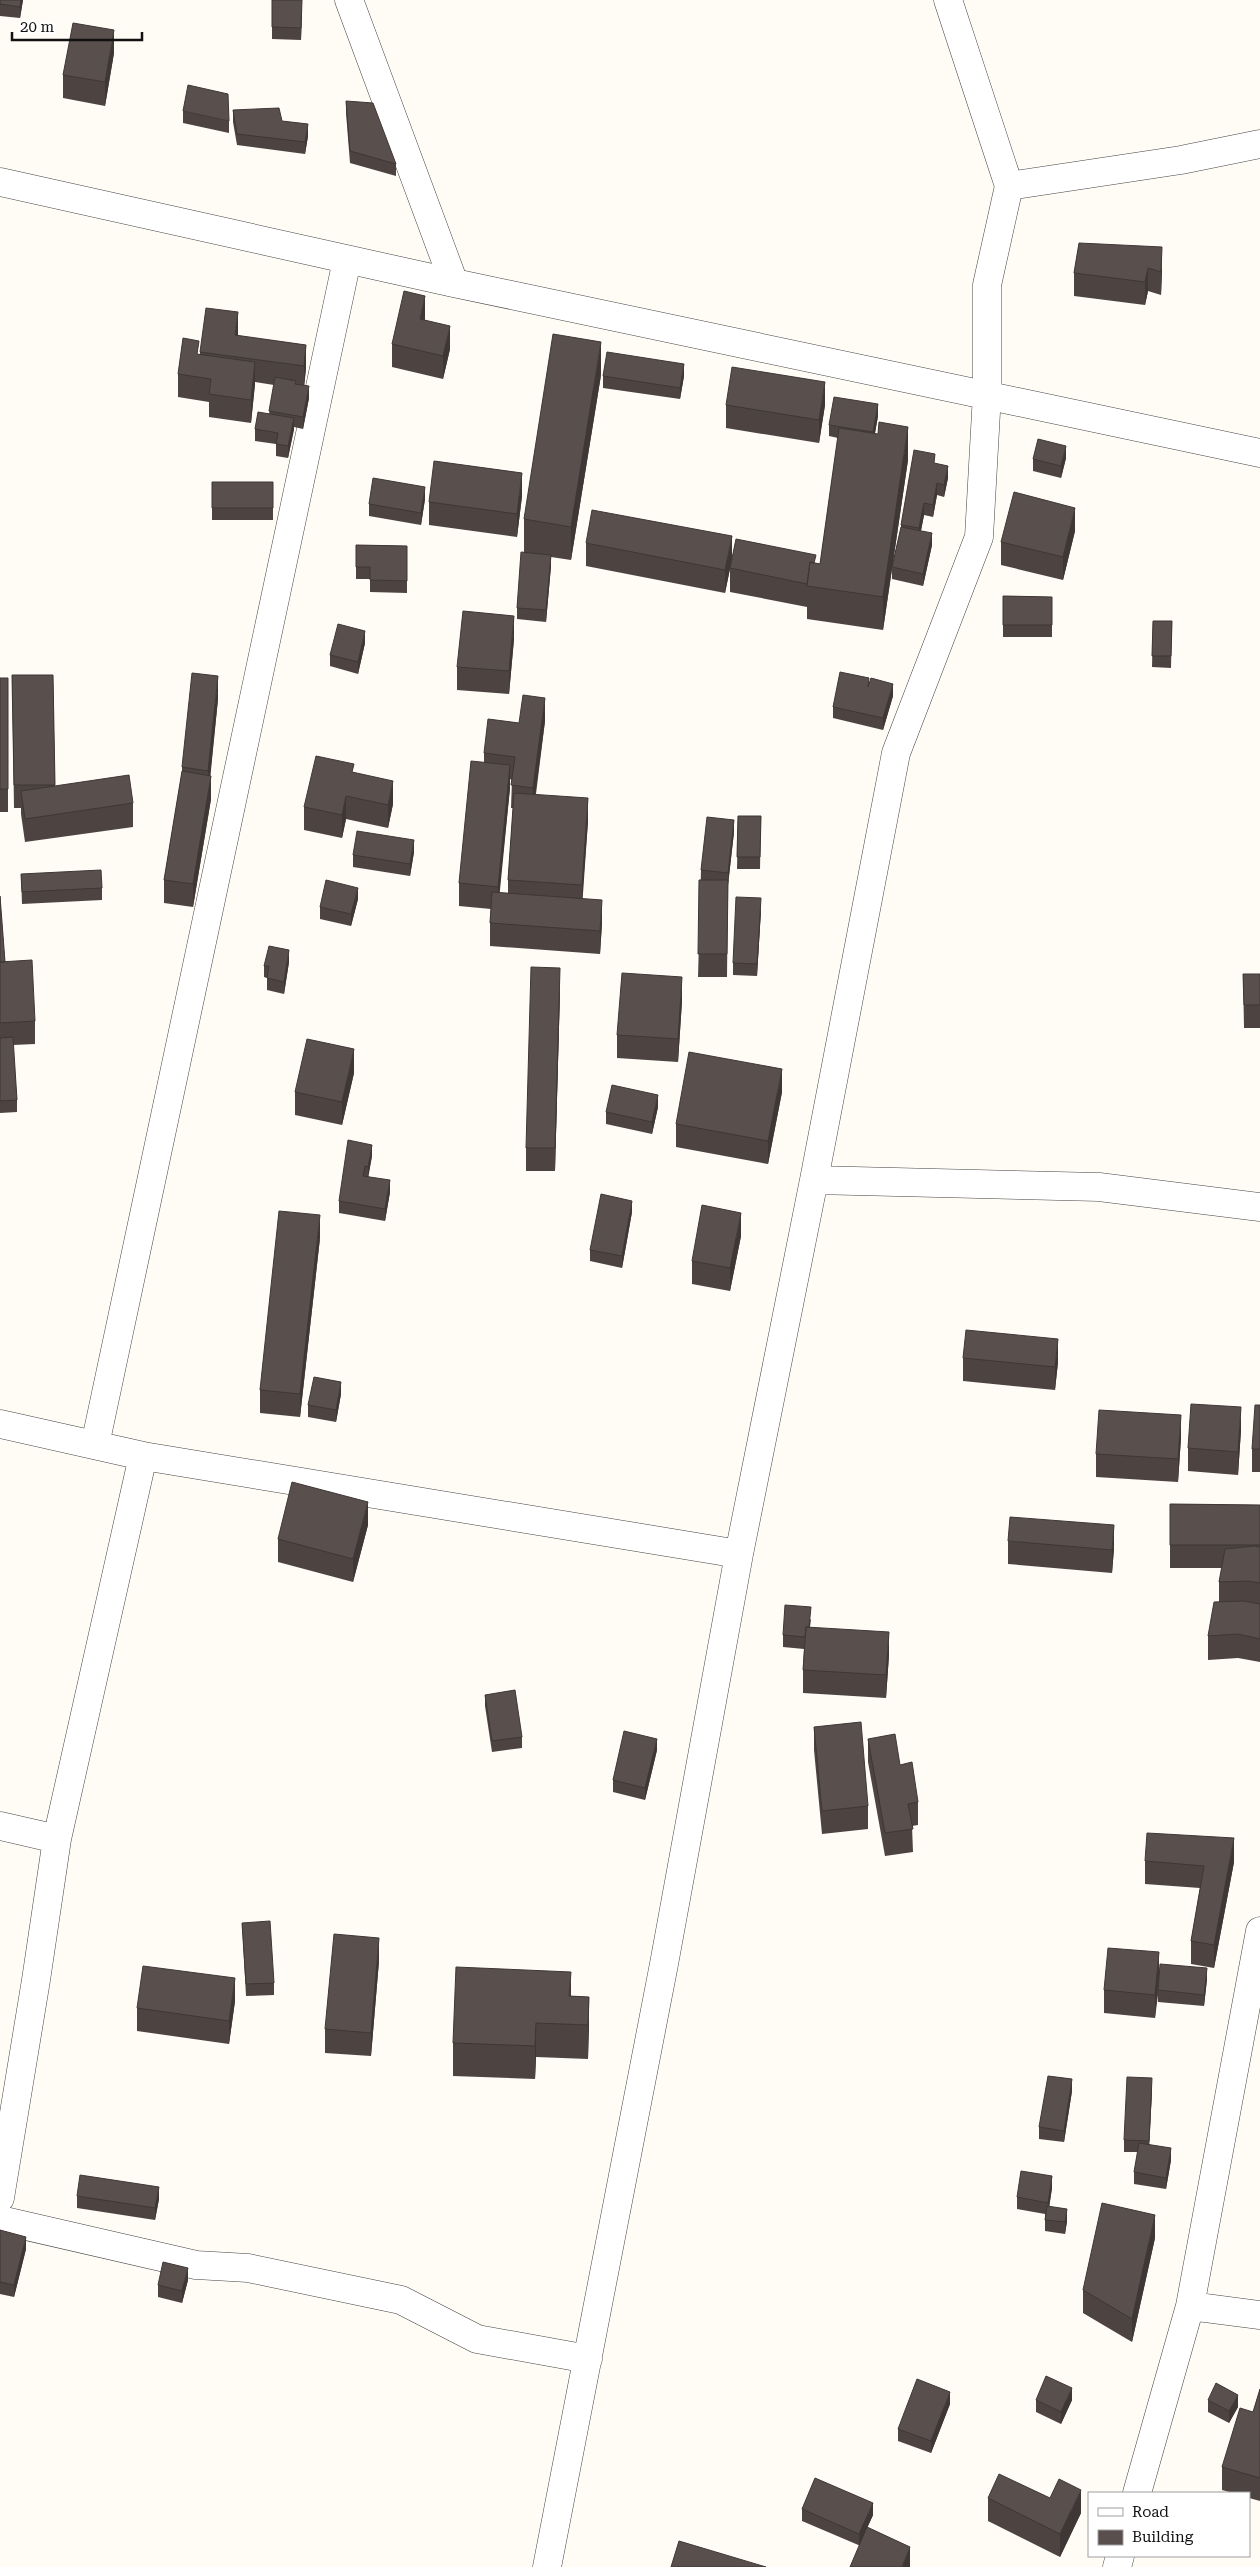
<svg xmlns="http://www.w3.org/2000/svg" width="1260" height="2567" font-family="'Roboto Serif',serif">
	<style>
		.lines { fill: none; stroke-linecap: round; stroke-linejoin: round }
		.street-casing { stroke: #444; stroke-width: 29 }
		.street { stroke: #fff; stroke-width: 28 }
		.wall { fill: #4d4442; fill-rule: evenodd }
		.shaded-wall { fill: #3e3736 }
		.building { fill: #594f4d; stroke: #3e3736 }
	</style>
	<rect width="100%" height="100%" fill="#fffbf5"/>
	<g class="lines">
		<defs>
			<path id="street" d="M349,0l105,283
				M0,182l454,101 806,170
				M1009,186l172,-26 79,-16
				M814,1180l285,7 161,20
				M0,1424l143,32 596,98
				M95,1445l252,-1185
				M0,1826l57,13
				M0,2198l36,-218 21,-141 86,-383
				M0,2220l196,45 52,3 153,32 76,39 111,20
				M1190,2306l70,9
				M1137,2493l53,-187 70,-375
				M547,2567l117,-603 75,-410 75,-374 82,-427 83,-216 8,-143v-109l22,-99 -61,-186
				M1117,2567l3,-11"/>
		</defs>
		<use href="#street" class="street-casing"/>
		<use href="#street" class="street"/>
	</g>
	<path class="wall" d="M0,0h23l-3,18 -20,-2z
		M302,10l-1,30 -29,-1v-12z
		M114,53l-9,53 -42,-8v-23z
		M346,101l50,63v12l-46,-13 -4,-50z
		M233,110l49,11 26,15 -3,18 -68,-9 -4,-23z
		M183,111l46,10v12l-46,-10z
		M1079,243l83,27 -1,25 -13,-4 -3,14 -71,-9v-23z
		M425,320l25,29 -7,30 -51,-12v-23z
		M238,336l68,9v23l-2,17 5,13 -6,31 -9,-2 -6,31 -12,-2v-12l-21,-3v-12l14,-15 5,-29 -19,-3 -4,41 -42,-6v-15l-31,-5v-23l21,-20h1v-2z
		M601,375l-30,185 -20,-3v9l-5,56 -29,-3v-11l7,-56v-33z
		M603,376h81l-4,23 -77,-11z
		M726,405h99l-6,38 -93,-15z
		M878,416l-3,17 33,27 -25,170 -76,-11v-12l-77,-15v-24l86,-5 4,1 18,-126 -9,-2v-11z
		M1066,458l-5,20 -28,-7v-12z
		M935,464l13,14 -4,19 -7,-2 -4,22 -9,-2 -3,16 11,14 -9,41 -31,-7v-12l9,-39v-3z
		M212,482h61v38h-61z
		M522,496l-5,41 -88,-12v-23z
		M425,499l-4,26 -52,-9v-12z
		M1075,531l-12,49 -62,-15v-23z
		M586,543l146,16 -7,34 -139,-27z
		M356,545l51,1v47l-37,-1v-13h-14z
		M1003,596l49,1v40h-49z
		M1153,621h19l-1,47 -19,-1z
		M514,639l-5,55 -52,-4v-23z
		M365,643l-7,31 -28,-8v-11z
		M12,675h41l2,111 78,17v24l-108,15 -4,-28v-6h-7z
		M0,678h8v134h-8z
		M869,683l24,13 -10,34 -50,-12v-11z
		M218,699l-8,77 1,23 -18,108 -29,-4v-23l18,-108v-5z
		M545,721l-9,73 52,27 -6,78 20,24 -2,31 -110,-8v-23l1,-14 -32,-3v-23l25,-120v-10l35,-30zM510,779l2,1 -1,28h2l-5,72v13h-9l11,-105z
		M354,772l39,32 -5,24 -42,-9 -4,19 -38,-8v-23z
		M738,816h23l-1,53h-23z
		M734,832l-6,53 -1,92h-29l3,-107z
		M414,852l-4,24 -57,-9v-12z
		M21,874l81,14v12l-80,4z
		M0,896l5,66 30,59v23l-22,1 4,55v12l-17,1z
		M358,899l-7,27 -31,-7v-12z
		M761,910l-4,66 -24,-1v-12z
		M289,962l-5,32 -17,-4v-12l-3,-1v-11z
		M1243,974h17v54h-16z
		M560,991l-5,180h-29v-23z
		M682,1001l-4,61 -61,-4v-23z
		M354,1073l-12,52 -47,-10v-23z
		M782,1092l-14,72 -92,-17v-23z
		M658,1107l-6,27 -46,-10v-12z
		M372,1156l-4,20 22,16 -5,29 -46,-8v-12z
		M632,1212l-10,56 -32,-7v-11z
		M741,1236l-11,55 -38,-7v-23z
		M320,1238l-20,179 -40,-4v-23z
		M963,1358l95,4 -3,28 -92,-9z
		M341,1394l-5,28 -28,-5v-12z
		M1260,1405v67h-8v-23z
		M1241,1430l-3,45 -50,-4v-23z
		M1181,1438l-3,44 -82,-5v-23z
		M1170,1504l90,1v157l-22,-4 -30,2v-24l11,-34v-20l3,-14h-52z
		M368,1525l-15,57 -75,-20v-23z
		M1008,1541l106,7 -2,25 -104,-9z
		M811,1619l-1,8 79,28 -3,43 -83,-5v-23l1,-21 -21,-2v-12z
		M485,1695l37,42v11l-30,4 -7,-46z
		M814,1727l54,79v23l-46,5 -8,-84z
		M868,1739l50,63v23l-6,1 1,26 -28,4 -17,-94z
		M657,1750l-12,50 -32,-8v-12z
		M1145,1861l89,1 -20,106 -23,-4v-23l9,-53 -55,-4z
		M242,1923l32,60v12l-28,1z
		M379,1961l-8,95 -46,-3v-24z
		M1159,1971l48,8 -3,27 -46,-4v-7l-3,23 -51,-5v-23z
		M571,1996l18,1 -1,62 -52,-2 -1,22 -82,-3v-33z
		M235,2001l-6,43 -92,-13v-23z
		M1152,2090l-3,54 22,16 -5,29 -32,-5v-12l4,-20h-14v-12z
		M1072,2091l-8,51 -25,-3v-12z
		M1052,2188l-3,19 18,14 -2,13 -20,-3v-17l-28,-5v-12z
		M77,2196l82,3 -4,21 -78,-12z
		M0,2230l26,19 -12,48 -14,-3z
		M1155,2238l-23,104 -49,-29v-23z
		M188,2280l-6,23 -24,-6v-12z
		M1260,2389v112l-11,-3v-5h-16l-11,-3v-23l31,-55z
		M1036,2400h36l-11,24 -25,-12z
		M1208,2400l30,7 -9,16 -21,-11z
		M950,2404l-19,49 -33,-12v-12z
		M988,2498l93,15 -21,44 -72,-36z
		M802,2509l71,6 -6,13 43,39 -108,-46z"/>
	<path class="shaded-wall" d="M21,0h2l-3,18v-11z
		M302,0v10l-1,30v-12z
		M114,30v23l-9,53v-24z
		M308,124v12l-3,18v-12z
		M1162,247v23l-1,25v-23z
		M1148,268v23l-3,14v-23z
		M425,296v23l-5,23v-23z
		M238,312v23l-3,23v-23z
		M450,326v23l-7,30v-23z
		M601,342v33l-30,185v-33z
		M306,345v23l-2,21v-23z
		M255,362v23l-4,38v-23z
		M684,364v12l-4,23v-11z
		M825,382v23l-6,38v-23z
		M309,386v12l-6,31v-12z
		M878,404v12l-5,28v-12z
		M294,418v12l-6,28v-12z
		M908,427v33l-25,170v-33z
		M1066,446v12l-5,20v-12z
		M948,466v12l-4,19v-12z
		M522,473v23l-5,41v-23z
		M937,483v12l-4,22v-12z
		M425,487v12l-4,26v-12z
		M924,503v12l-5,25v-12z
		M1075,508v23l-12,49v-23z
		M932,533v12l-9,41v-12z
		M732,536v23l-7,34v-23z
		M551,555v11l-5,56v-12z
		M514,616v23l-5,55v-23z
		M365,631v12l-7,31v-12z
		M218,676v23l-9,91 2,-14v23l-18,108v-23l15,-91v-22z
		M893,684v12l-10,34v-12z
		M545,698v23l-12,90v-23z
		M510,765v23l-12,122v-23z
		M393,781v23l-5,24v-23z
		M346,796v23l-4,19v-23z
		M588,798v23l-6,87v-23z
		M734,820v12l-6,53v-12z
		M414,840v12l-4,24v-12z
		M358,888v11l-7,27v-12z
		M761,898v12l-4,66v-12z
		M602,900v23l-2,31v-23z
		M289,950v12l-5,32v-12z
		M560,968v23l-5,180v-23z
		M682,977v24l-4,61v-23z
		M354,1049v24l-12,52v-23z
		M782,1069v23l-14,72v-23z
		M658,1095v12l-6,27v-12z
		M372,1145v11l-4,23v-12z
		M390,1180v12l-5,29v-12z
		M632,1201v11l-10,56v-12z
		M741,1213v23l-11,55v-23z
		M320,1215v23l-20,179v-23z
		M1058,1339v23l-3,28v-23z
		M341,1382v12l-5,28v-12z
		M1241,1407v23l-3,45v-23z
		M1181,1415v23l-3,44v-23z
		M368,1502v23l-15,57v-23z
		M1114,1525v23l-2,25v-23z
		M889,1632v23l-3,43v-23z
		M657,1739v11l-12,50v-12z
		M1234,1838v24l-20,106v-23z
		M379,1938v23l-8,95v-23z
		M1159,1952v23l-4,43v-23z
		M1207,1968v11l-3,27v-11z
		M571,1972v33l-2,-9z
		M235,1978v23l-6,43v-23z
		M589,1997v33l-1,29v-34z
		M536,2023v34l-1,22v-33z
		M1152,2078v12l-3,62v-11z
		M1072,2079v12l-8,51v-11z
		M1171,2148v12l-5,29v-11z
		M1052,2176v12l-4,27v-12z
		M159,2187v12l-4,21v-12z
		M1067,2209v12l-2,13v-12z
		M1155,2215v23l-23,104v-23z
		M26,2237v12l-12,48v-12z
		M188,2268v12l-6,23v-12z
		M1072,2388v12l-11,24v-12z
		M950,2392v12l-19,49v-12z
		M1238,2395v12l-9,16v-12z
		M1081,2490v23l-21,44v-23z
		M873,2503v12l-14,31v-12z
		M910,2547v20h-8z"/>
	<path class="building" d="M0,0h21l-1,7 -20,-3z
		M272,0h30l-1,28 -29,-1z
		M73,23l41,7 -9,52 -42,-7z
		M188,85l40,9 1,27 -46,-10z
		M346,101l27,2 23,61 -46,-13z
		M279,108l3,13 26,3 -3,18 -68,-8 -4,-24z
		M1079,243l83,4 -1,25 -13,-4 -3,14 -71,-9z
		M404,291l21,5 -5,23 30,7 -7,30 -51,-12z
		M206,308l32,4 -3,23 71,10 -2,21 -104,-14z
		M553,334l48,8 -30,185 -47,-8z
		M183,338l16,3 -2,13 58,8 -4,38 -42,-6 2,-15 -33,-5z
		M607,352l77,12 -4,24 -77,-12z
		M732,367l93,15 -6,38 -93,-15z
		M275,377l21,4 -1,3 14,2 -6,31 -34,-6z
		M834,397l44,7 -5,28 -44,-7z
		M258,412l36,6 -6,28 -12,-2 2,-11 -23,-4z
		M879,422l29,5 -25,170 -76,-11 3,-24 10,2 19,-136 39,6z
		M1038,439l28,7 -5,20 -28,-7z
		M914,450l21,4 -1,9 14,3 -4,19 -7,-2 -4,22 -9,-2 -5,25 -18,-3z
		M434,461l88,12 -5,41 -88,-12z
		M373,478l52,9 -4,26 -52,-9z
		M212,482h61v26h-61z
		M1014,492l61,16 -12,49 -62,-15z
		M592,510l140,26 -7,34 -139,-27z
		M901,527l31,6 -9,41 -31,-7z
		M736,539l80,16 -2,8 -4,-1 -3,22 -77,-16z
		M356,545l51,1v35l-37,-1v-13h-14z
		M521,552l30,3 -5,55 -29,-2z
		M1003,596l49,1v28h-49z
		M463,611l51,5 -5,55 -52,-4z
		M1153,621h19l-1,35h-19z
		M338,624l27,7 -7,31 -28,-7z
		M840,672l29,6 -1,9 3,-9 22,6 -10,34 -50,-11z
		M192,673l26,3 -10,95 -26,-4z
		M12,675h41l2,110h-41z
		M0,678h8v111h-8z
		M523,695l22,3 -12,90 -22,-3 4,-28 -31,-4 4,-34 31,4z
		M316,756l38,8 -2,8 41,9 -5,24 -42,-9 -4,19 -38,-8z
		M471,761l39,4 -12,122 -39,-4z
		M182,771l29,5 -18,108 -29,-4z
		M129,775l4,28 -108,16 -4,-28z
		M514,793l74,5 -6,87 -74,-5z
		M738,816h23l-1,41h-23z
		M707,817l27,3 -6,53 -27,-3z
		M357,831l57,9 -4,24 -57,-9z
		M101,870l1,18 -80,4 -1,-18z
		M326,880l32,8 -7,26 -31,-7z
		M699,880h29l-1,74h-29z
		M492,892l110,8 -2,31 -110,-8z
		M0,896l5,66h-5z
		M736,897l25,1 -4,66 -24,-1z
		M269,946l20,4 -5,32 -17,-4 2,-12h-5z
		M32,960l3,61 -35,2v-61z
		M531,967l29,1 -5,180h-29z
		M622,973l60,4 -4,62 -61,-4z
		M1243,974h17v31h-16z
		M13,1037l4,63 -17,1v-63z
		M307,1039l47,10 -12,53 -47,-10z
		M689,1052l93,17 -14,72 -92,-17z
		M612,1085l46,10 -6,27 -46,-10z
		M348,1140l24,5 -4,22 -3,-1 -2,10 27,4 -5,29 -46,-8z
		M601,1194l31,7 -10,55 -32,-6z
		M702,1205l39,8 -11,55 -38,-7z
		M279,1211l41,4 -20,179 -40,-4z
		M966,1330l92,9 -3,28 -92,-9z
		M314,1377l27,5 -5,28 -28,-5z
		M1191,1404l50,3 -3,45 -50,-4z
		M1255,1405h5v44h-8z
		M1099,1410l82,5 -3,44 -82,-5z
		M292,1482l76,20 -15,57 -75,-20z
		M1170,1504l90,1v40h-90z
		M1010,1517l104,8 -2,25 -104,-9z
		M1254,1546l6,1v36l-12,-2 -29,1 6,-33z
		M1244,1601l16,3v35l-22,-5 -30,2 6,-34z
		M785,1605l26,2 -2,20h-3l-1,10 -22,-2z
		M806,1627l83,5 -3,43 -83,-5z
		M515,1690l7,47 -30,4 -7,-46z
		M861,1722l7,84 -46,5 -8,-84z
		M624,1731l33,8 -12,49 -32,-8z
		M895,1734l5,31 12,-3 6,40 -10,2 5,25 -28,4 -17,-94z
		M1147,1833l87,5 -20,107 -23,-4 13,-75 -59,-5z
		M270,1921l4,62 -28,1 -4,-61z
		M334,1934l45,4 -8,95 -46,-4z
		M1108,1948l51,4 -4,43 -51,-5z
		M1160,1964l47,4 -3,27 -46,-5z
		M143,1966l92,12 -6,43 -92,-13z
		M456,1967l115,5 -2,24 20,1 -1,28 -52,-2 -1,23 -82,-3z
		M1048,2076l24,3 -8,52 -25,-4z
		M1127,2077l25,1 -3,63 -25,-1z
		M1139,2143l32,5 -5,30 -32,-6z
		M1021,2171l31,5 -4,27 -31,-6z
		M80,2175l79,12 -4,21 -78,-12z
		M1102,2203l53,12 -23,104 -49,-29z
		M1047,2206l20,3 -2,13 -20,-2z
		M0,2230l26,7 -12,48 -14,-3z
		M163,2262l25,6 -6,23 -24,-6z
		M1046,2376l26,12 -11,24 -25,-12z
		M917,2379l33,13 -19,49 -33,-12z
		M1216,2383l22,12 -9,16 -21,-11z
		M1260,2389v89l-38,-11 18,-59 13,4z
		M999,2474l51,24 9,-19 22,11 -21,44 -72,-36z
		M815,2478l58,25 -14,31 -57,-25z
		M867,2527l43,20 -8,20h-52z
		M679,2541l87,26h-95z"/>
	<rect x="1088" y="2492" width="162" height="65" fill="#ffffff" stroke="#a0a0a0"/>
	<rect x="1098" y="2508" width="25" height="8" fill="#ffffff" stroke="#a0a0a0"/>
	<text x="1132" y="2517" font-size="15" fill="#111111">Road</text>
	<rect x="1098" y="2530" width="25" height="15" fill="#594f4d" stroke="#a0a0a0"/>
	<text x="1132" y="2542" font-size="15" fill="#111111">Building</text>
	<path d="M12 32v8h130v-8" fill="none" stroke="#111111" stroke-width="2.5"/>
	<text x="20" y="32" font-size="15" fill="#111111" stroke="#ffffff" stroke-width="4" paint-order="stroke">20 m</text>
</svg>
